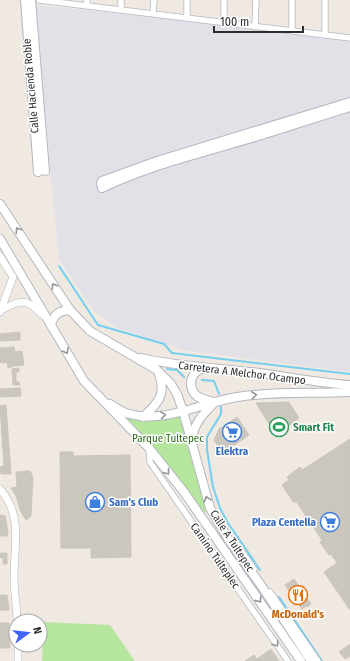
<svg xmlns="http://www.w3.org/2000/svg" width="350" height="661" font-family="'Fira Sans Condensed',sans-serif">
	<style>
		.industrial { fill: #e3e1e8 }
		.green { fill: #b6e59e }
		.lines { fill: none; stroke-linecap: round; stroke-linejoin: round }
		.stream { stroke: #75cff0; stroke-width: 2 }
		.building { fill: #cbc7bf; stroke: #cbc5ba }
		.minor-casing { stroke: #b4b7c1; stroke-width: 7 }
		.tertiary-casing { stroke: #b4b7c1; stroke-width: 8 }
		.secondary-casing { stroke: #b4b7c1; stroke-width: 10 }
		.minor { stroke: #fff; stroke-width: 5.5 }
		.tertiary { stroke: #fff; stroke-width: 7 }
		.secondary { stroke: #fff; stroke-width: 8 }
		.oneway { stroke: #969696 }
		.labels { text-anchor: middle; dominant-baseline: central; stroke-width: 3; stroke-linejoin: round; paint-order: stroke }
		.street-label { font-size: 11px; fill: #2e2e2e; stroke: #fff }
		.leisure-label { font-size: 11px; font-weight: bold; fill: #27864d; stroke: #fff; text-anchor: start }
		.park-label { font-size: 11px; fill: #2c6e1b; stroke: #fff }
		.shop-label { font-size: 11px; font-weight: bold; fill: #366cbe; stroke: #fff }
		.food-label { font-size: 11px; font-weight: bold; fill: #c56008; stroke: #fff }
	</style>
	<rect width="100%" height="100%" fill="#efe9e1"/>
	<path class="industrial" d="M35,5l200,20 115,14v333l-168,-22 -10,-4 -55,-18 -22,-16 -36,-52z"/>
	<path class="green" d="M101,399l40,18 41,-6 28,97 -10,7 -59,-77z
		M44,622l66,3 25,36h-93z"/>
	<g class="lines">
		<path class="stream" d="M59,266l39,59 66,19 8,9 178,21
			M167,369l10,1 7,7
			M202,380l12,1 5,13
			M221,407v7l-14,23v13l6,37 7,21 8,15 32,47
			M279,597l43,64"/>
	</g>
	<path class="building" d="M20,332v8l-20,1v-7z
		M14,347l1,5 7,-1 2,14 -10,1 -6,2 -1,-6 -4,1 -3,-1v-14z
		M19,368v4h-3v10h3l1,3h-7l-1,-16z
		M20,388l1,8 -21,1v-8z
		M289,402l10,16 -23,17 -20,-32z
		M6,405l5,69h-10l-1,-7 4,-1 -4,-60z
		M237,417l12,18 -26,18 -9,-13 5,-11z
		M350,439v171l-26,-38 13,-9 -6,-9 -2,1 -9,-13 2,-2 -26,-39 -2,2 -12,-18 7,-5 -2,-3 13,-10 2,3z
		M60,452h13v4l57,-1 1,102 -40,1v-10h-30z
		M30,471l3,6 -2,39 -5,4 -5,-8 -5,-16 -5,-8 6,-1 -1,-15z
		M0,515l5,1 3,16 -1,4h-7z
		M0,553h7v11h-4v-6l-3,-1z
		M294,579l17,25 -4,3 -1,-1 -4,3 -17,-24z
		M0,595h7l2,15h-9z
		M0,623h9l1,25h-10z
		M350,644v12l-5,3 -6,-7z
		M271,649l8,12h-34l9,-6 3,4z"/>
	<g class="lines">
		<defs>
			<path id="minor" d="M39,0l311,38
				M87,0v6
				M224,0v22
				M325,0v35
				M121,10v-10
				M153,14l1,-14
				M187,18v-18
				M255,26l1,-26
				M292,31v-31
				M149,448l1,14 138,199
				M239,548l15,21
				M270,592l48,69"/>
			<path id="tertiary" d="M0,256l13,21 -13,35
				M1,310c11,-5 22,-13 33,-3 4,4 7,7 12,10
				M0,489c23,26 14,57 14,89 0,14 3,29 3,43
				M18,645v16"/>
			<path id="secondary" d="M25,0l13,172
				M31,0l14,171
				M350,102l-193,59 -55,20 -1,2 1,5c41,-20 85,-31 129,-44 40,-11 79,-25 119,-37
				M0,204l70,106 20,21 67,39 14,14 6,10 6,17 27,97 19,32 36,51 46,70
				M0,239l84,142 65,67 35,44 117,169
				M51,324c4,-10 7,-13 19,-14
				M141,358c39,9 79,10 118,15 31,4 60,10 91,12
				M205,368c-12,2 -18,14 -11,25 4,6 13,7 20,9
				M110,404c5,3 10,7 16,9 37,12 74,-10 111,-16 37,-6 75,-3 113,-5
				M143,417c14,-13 24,-22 16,-42
				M191,441c4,-19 10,-25 24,-39"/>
		</defs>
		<use href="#minor" class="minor-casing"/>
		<use href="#tertiary" class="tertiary-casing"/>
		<use href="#secondary" class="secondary-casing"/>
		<use href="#minor" class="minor"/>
		<use href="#tertiary" class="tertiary"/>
		<use href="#secondary" class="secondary"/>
	</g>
	<defs><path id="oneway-chevron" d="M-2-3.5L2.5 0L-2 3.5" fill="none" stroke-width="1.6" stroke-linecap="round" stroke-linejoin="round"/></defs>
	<g class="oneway">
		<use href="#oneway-chevron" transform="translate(18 230) rotate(-123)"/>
		<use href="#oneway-chevron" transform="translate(54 286) rotate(-123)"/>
		<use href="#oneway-chevron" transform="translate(66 351) rotate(60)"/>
		<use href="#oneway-chevron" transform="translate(254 395) rotate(-6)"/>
		<use href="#oneway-chevron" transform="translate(163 415) rotate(-9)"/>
		<use href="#oneway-chevron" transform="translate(167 472) rotate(52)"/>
		<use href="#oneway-chevron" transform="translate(207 499) rotate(-106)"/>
		<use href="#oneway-chevron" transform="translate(259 600) rotate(55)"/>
		<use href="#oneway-chevron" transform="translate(276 644) rotate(56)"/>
	</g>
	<defs>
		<symbol id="stadium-ring" viewBox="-11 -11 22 22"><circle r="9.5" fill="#fff" stroke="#2e9e5b" stroke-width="1.5"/><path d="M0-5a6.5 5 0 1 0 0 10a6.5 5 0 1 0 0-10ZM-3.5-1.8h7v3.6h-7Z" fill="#2e9e5b"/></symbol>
		<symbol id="supermarket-ring" viewBox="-11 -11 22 22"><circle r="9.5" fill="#fff" stroke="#3f7fe0" stroke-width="1.5"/><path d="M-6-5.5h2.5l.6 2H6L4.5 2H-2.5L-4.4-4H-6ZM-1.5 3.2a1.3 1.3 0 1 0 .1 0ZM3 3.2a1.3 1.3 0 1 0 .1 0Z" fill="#3f7fe0"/></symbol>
		<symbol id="shop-ring" viewBox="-11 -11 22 22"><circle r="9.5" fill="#fff" stroke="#3f7fe0" stroke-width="1.5"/><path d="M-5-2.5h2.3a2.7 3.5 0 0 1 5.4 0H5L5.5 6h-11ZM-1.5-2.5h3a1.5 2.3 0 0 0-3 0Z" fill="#3f7fe0"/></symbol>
		<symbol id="restaurant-ring" viewBox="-11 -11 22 22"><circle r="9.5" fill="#fff" stroke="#e8710a" stroke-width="1.5"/><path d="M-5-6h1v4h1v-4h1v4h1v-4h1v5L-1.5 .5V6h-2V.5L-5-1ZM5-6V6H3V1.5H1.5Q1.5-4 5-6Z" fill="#e8710a"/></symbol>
	</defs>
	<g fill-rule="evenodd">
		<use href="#stadium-ring" x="268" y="416" width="22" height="22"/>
		<use href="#supermarket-ring" x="221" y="421" width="22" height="22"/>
		<use href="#shop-ring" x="84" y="491" width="22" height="22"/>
		<use href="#supermarket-ring" x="319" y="511" width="22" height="22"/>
		<use href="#restaurant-ring" x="287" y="584" width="22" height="22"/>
	</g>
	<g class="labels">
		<g class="street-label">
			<text transform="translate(31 86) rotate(-95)">Calle Hacienda Roble</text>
			<text transform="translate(242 373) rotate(7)">Carretera A Melchor Ocampo</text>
			<text transform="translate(232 541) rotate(57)">Calle A Tultepec</text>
			<text transform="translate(215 556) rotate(55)">Camino Tulteplec</text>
		</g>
		<g class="leisure-label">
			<text x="293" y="427">Smart Fit</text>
		</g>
		<g class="park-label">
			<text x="168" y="438">Parque Tultepec</text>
		</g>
		<g class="shop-label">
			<text x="232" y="451">Elektra</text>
			<text x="109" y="502" text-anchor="start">Sam's Club</text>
			<text x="316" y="522" text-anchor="end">Plaza Centella</text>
		</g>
		<g class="food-label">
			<text x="298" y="614">McDonald's</text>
		</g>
	</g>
	<g transform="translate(28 633) rotate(75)"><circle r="19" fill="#ffffff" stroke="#ababab"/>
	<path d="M0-3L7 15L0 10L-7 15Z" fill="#4264fb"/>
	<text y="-6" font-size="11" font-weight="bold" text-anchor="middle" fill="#2e2e2e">N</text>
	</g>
	<path d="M214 26v6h89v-6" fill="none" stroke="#2e2e2e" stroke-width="2"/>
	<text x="220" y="26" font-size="12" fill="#2e2e2e" stroke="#ffffff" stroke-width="3" paint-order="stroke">100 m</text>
</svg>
